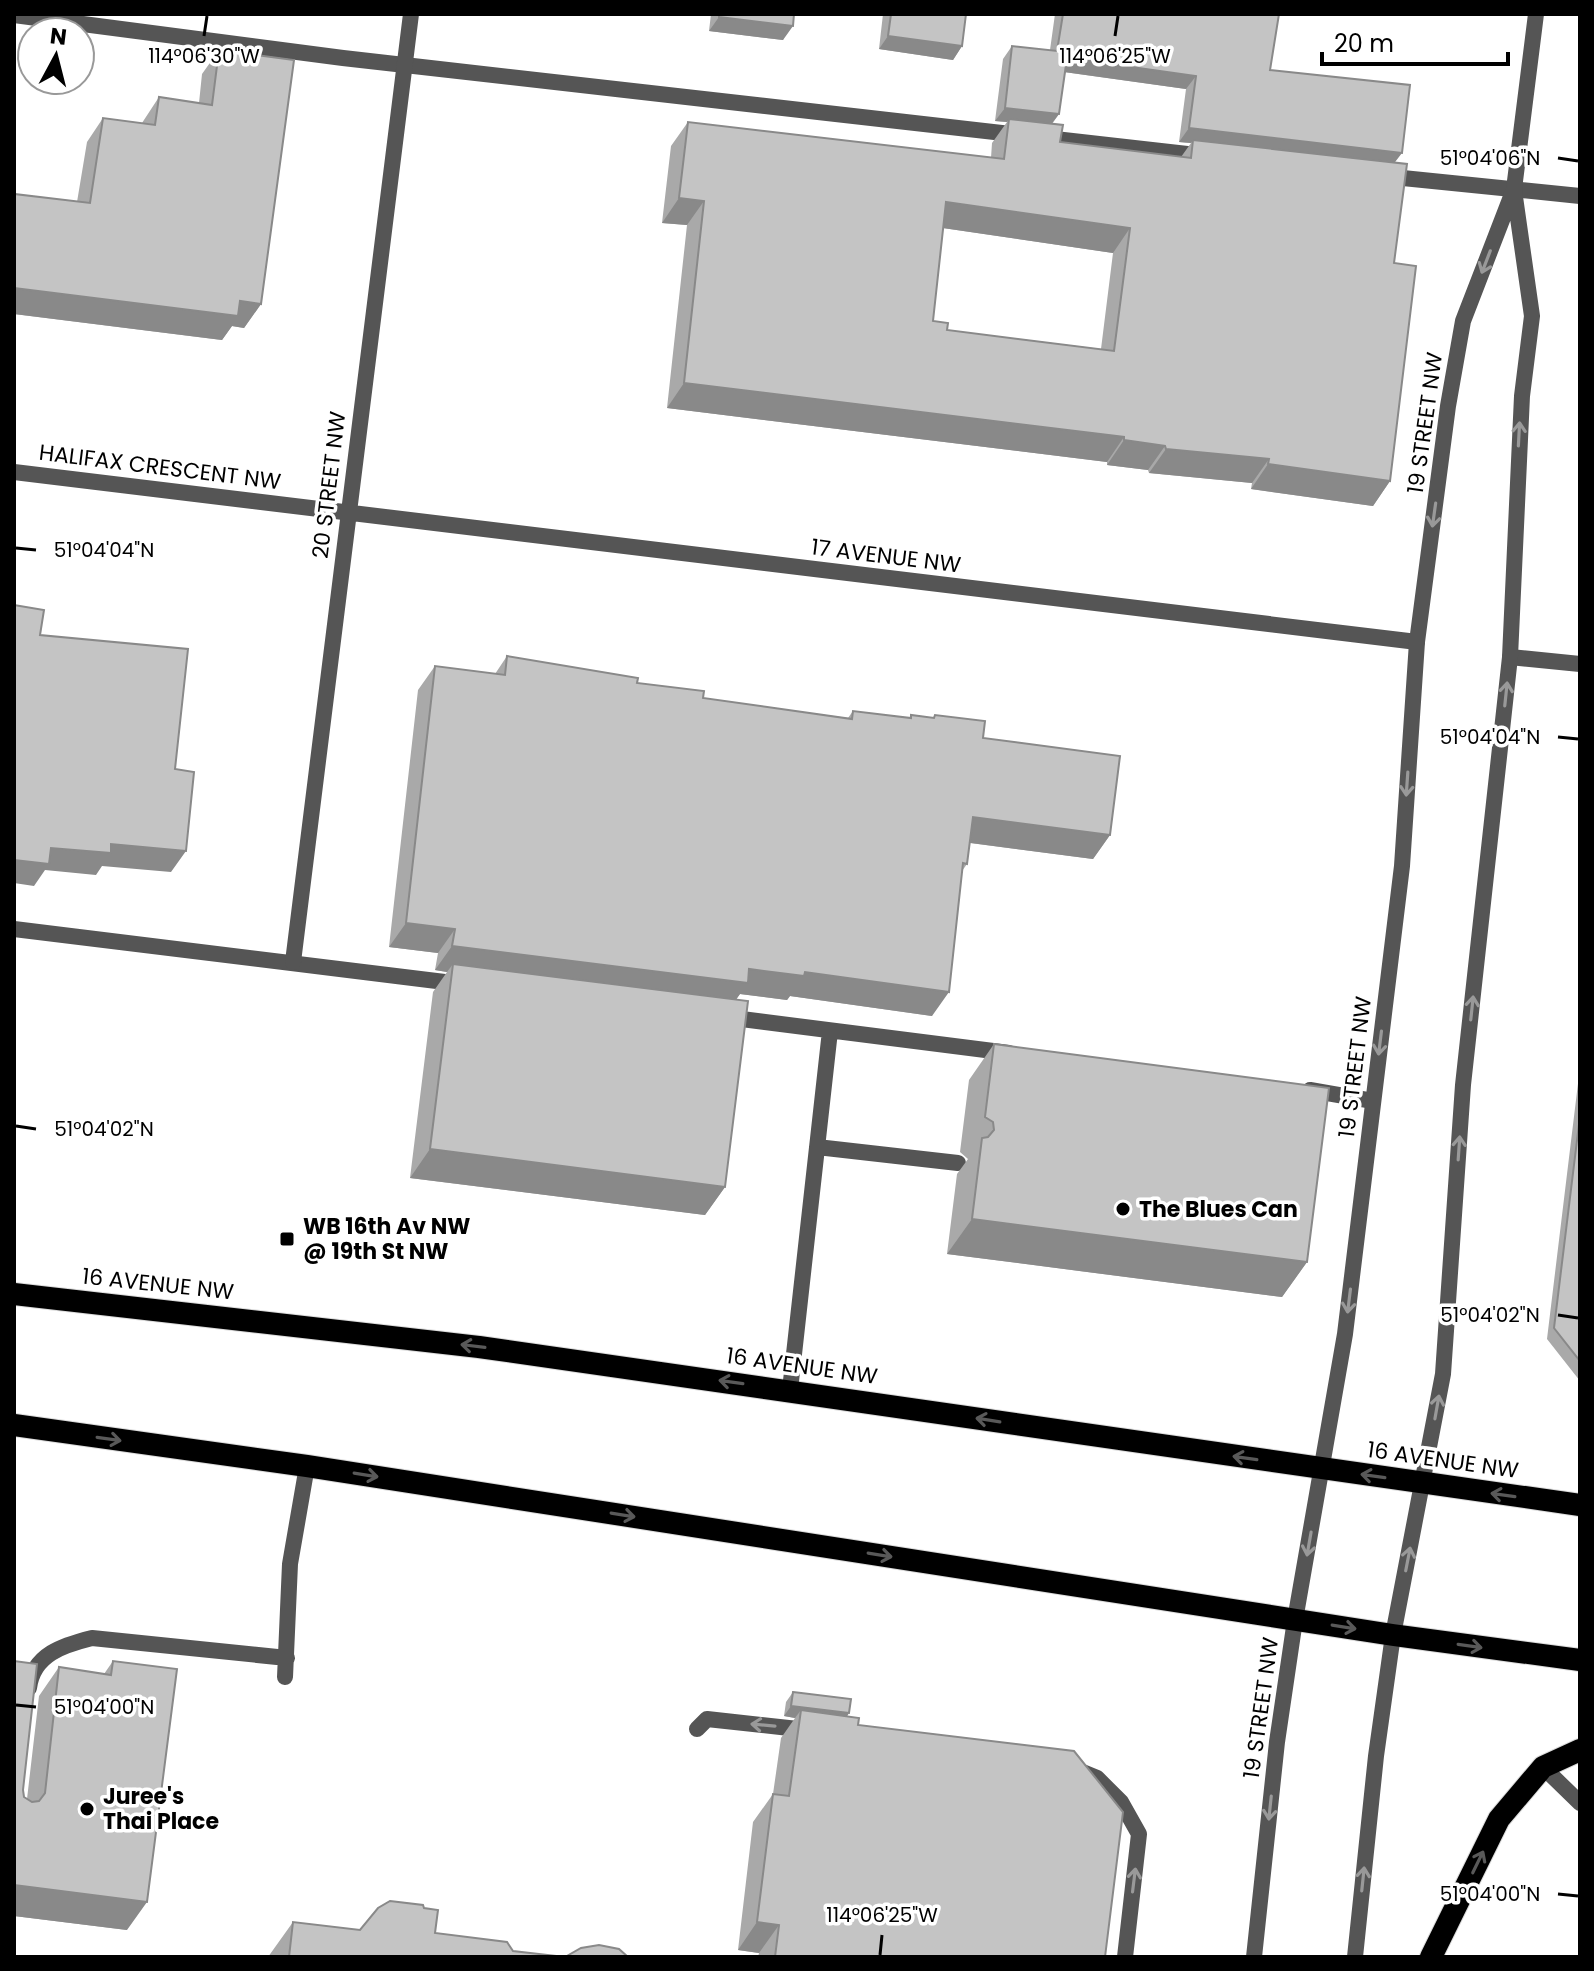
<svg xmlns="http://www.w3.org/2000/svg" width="1594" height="1971" font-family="Poppins,sans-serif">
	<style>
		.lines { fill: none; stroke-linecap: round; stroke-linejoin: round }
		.trunk-casing { stroke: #dbdbdb; stroke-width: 24 }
		.service { stroke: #555; stroke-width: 16 }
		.minor { stroke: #555; stroke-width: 16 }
		.tertiary { stroke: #555; stroke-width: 16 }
		.trunk { stroke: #000; stroke-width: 22 }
		.wall { fill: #a9a9a9; fill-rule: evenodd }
		.shaded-wall { fill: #898989 }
		.building { fill: #c4c4c4; stroke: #898989; stroke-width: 2; fill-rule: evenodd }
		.oneway { stroke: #999 }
		.oneway2 { stroke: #595959 }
		.ticks { fill: none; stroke: #000; stroke-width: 3 }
		.poi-dot { fill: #000; stroke: #fff; stroke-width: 3 }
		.labels { text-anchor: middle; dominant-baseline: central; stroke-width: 7; stroke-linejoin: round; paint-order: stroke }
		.street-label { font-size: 22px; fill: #000; stroke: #fff }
		.poi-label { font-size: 22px; font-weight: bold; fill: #000; stroke: #fff; text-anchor: start }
		.ticks-label { font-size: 20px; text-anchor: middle; fill: #000; stroke: #fff; stroke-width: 7; stroke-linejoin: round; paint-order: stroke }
	</style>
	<rect width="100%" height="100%" fill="#fff"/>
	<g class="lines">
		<defs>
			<path id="trunk" d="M14,1294l465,53 1101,158
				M14,1425l293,41 1086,169 187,25
				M1431,1957l68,-138 44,-52 37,-17"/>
		</defs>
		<use href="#trunk" class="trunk-casing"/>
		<path class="service" d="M14,15l329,43 862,98
			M1383,176l197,20
			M14,929l447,55
			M726,1017l283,36
			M1310,1090l63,11
			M817,1147l141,16
			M790,1390l40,-359
			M285,1677l5,-113 17,-98
			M29,1688c4,-34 35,-43 63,-50l195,20
			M697,1729l10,-10 100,11
			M1543,1767l37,36
			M1075,1769l22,9 24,24 18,32 -14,123"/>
		<path class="minor" d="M14,472l1403,170
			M1510,657l70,7
			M293,962l118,-948"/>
		<path class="tertiary" d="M1254,1957l23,-215 18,-122 50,-286 57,-468 15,-224 31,-236 15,-85 51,-132 22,-175
			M1355,1957l21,-201 17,-121 50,-261 20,-289 47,-428 12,-261 10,-80 -18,-126"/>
		<use href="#trunk" class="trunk"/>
	</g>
	<path class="wall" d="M711,14h83l-11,26 -74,-9z
		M883,14h83l-4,32 -9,14 -74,-11z
		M1055,14h224l-9,56 125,93 -1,100 -4,218 -17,25 -122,-17 1,-6 -103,-10 -1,-3 -41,-5v-3l-440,-54 20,-183 -25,-2 9,-77 17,-24 303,36 1,-15 15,-21 -12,-1 8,-62 9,-13 38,4zM1064,72l122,17 -7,53 12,1 -10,14 -121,-15 -8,-18 7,-10zM943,228l170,25 -12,96 -154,-19 -14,-9z
		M219,50l42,254 -17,24 -12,-2 -10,14 -208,-26v-120l63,8 10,-60 16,-24 39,5 17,-26 40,6 3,-29z
		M507,656l130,27 66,15 145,20 5,-7 56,7 2,-3 22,3 2,-3 48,23 127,97 -17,24 -123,-16 -3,21 -5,7 -30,145 -142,-20 -3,4 -47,-6 -4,5 -11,188 -20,28 -295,-37 23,-186 14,-20 -12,-2 3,-17 -49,-6 29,-257 17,-24 60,8z
		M994,1044l313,218 -25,35 -335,-43 10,-80 11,-15 -8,-7 9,-72z
		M1580,1067v314l-33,-42z
		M14,1661l9,129 1,7 3,2 12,-103 20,-29 45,7 9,-13 14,269 -113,-14z
		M793,1692l56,21 -2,3 258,241h-347l1,-4 -21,-3 15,-128 20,-28 8,-56 14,-20 -11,-2 2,-14z
		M293,1922l67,8 75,3 78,18 52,6h63h-360z"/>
	<path class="shaded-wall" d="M719,17l74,9 -10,14 -74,-9z
		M888,36l74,10 -9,14 -74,-11z
		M1067,58l129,18 -10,13 -129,-18z
		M1005,108l54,6 -10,13 -40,-8 -2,3 -12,-1z
		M1189,128l213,25 -10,13 -199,-26 -2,3 -12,-1z
		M679,198l25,3 -17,24 -25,-2z
		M946,202l184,26 -17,25 -184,-27z
		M14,288l226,13 21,3 -17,24 -12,-2 -10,14 -208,-26z
		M684,383l440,54 -17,25 -440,-54z
		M1124,440l41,6 -17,24 -41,-5z
		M1166,449l103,10 -17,24 -103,-10z
		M1268,464l122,17 -17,25 -122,-17z
		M973,817l137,18 -17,24 -137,-18z
		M111,844l75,7 -15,21 -69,-6 -6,9 -51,-5 -11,16 -20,-3v-23l37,-12z
		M406,923l49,6 -17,24 -49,-6z
		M452,946l297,23 56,3 144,20 -17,24 -142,-20 -3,4 -47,-6 -9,13 -278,-43 -6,8 -12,-2z
		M430,1149l295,38 -20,28 -295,-37z
		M972,1219l335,43 -25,35 -335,-43z
		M791,1706l58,7 -7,11 -41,-14 -6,8 -11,-2z
		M14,1885l133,17 -20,28 -113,-14z
		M757,1922l22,3 -20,28 -21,-3z"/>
	<path class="building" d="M719,14h75l-1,12 -74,-9z
		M891,14h75l-4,32 -74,-10z
		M1063,14h216l-9,56 140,15 -8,68 -213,-25 7,-52 -129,-18 -8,56 -54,-6 7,-62 45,5z
		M219,50l75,10 -33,244 -21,-3 -2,15 -224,-28v-94l76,9 13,-85 52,7 4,-28 53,8z
		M1009,119l54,6 -3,17 131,16 2,-18 214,24 -13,99 22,3 -26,215 -122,-17 1,-5 -103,-10 -1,-3 -41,-6v-3l-440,-54 20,-182 -25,-3 9,-76 316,37zM946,202l184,26 -16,123 -167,-21 1,-7 -15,-2z
		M14,605l30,5 -4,25 148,14 -13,120 19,3 -8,79 -75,-7v9l-60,-5 -2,16 -35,-4z
		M507,656l131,22 -1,5 67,8 -1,7 149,21 1,-8 58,7v-3l23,3 1,-3 50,6 -2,17 137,18 -10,79 -137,-18 -6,47 -4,-1 -14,129 -144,-20 -1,4 -55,-7 -1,14 -296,-37 3,-17 -49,-6 29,-257 70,9z
		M453,964l295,37 -23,186 -295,-38z
		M994,1044l335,44 -22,174 -335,-43 10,-81 6,-1 6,-7 -1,-8 -8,-5z
		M1580,1116v245l-26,-33z
		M14,1661l23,3 -14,126 1,7 8,5 7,-1 6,-8 14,-126 52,8 2,-14 64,8 -30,233 -133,-17z
		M793,1692l58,7 -2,14 -58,-7z
		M801,1710l58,8 -1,7 216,26 49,61 -18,145h-330l4,-32 -22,-3 16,-128 16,2z
		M390,1901l33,4 1,3 14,2 -3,23 72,9 6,9 52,6 16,-9 18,-3 20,4 9,8h-339l4,-35 67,8 18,-22z"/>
	<defs><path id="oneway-shaft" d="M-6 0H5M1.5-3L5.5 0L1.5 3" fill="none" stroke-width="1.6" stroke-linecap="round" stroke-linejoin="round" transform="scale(2)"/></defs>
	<g class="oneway">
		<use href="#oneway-shaft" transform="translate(1486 262) rotate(111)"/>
		<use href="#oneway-shaft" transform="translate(1519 434) rotate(-87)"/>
		<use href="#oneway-shaft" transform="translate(1434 515) rotate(98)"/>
		<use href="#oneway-shaft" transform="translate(1506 694) rotate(-84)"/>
		<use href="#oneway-shaft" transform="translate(1407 784) rotate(94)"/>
		<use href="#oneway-shaft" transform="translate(1472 1008) rotate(-84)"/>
		<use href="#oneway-shaft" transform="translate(1380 1043) rotate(97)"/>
		<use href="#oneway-shaft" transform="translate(1459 1148) rotate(-86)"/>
		<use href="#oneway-shaft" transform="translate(1349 1301) rotate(97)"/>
		<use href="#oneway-shaft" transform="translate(1437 1407) rotate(-80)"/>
		<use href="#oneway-shaft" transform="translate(1309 1544) rotate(100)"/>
		<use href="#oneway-shaft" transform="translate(1408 1559) rotate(-79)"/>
		<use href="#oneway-shaft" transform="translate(763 1725) rotate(-175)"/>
		<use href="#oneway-shaft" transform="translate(1270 1808) rotate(96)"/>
		<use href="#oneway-shaft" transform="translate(1363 1879) rotate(-84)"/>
		<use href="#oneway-shaft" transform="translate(1134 1880) rotate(-83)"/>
	</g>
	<g class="oneway2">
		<use href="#oneway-shaft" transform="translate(473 1346) rotate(-173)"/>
		<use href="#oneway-shaft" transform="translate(731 1382) rotate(-172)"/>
		<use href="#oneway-shaft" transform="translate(988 1420) rotate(-171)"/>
		<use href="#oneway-shaft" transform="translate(109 1439) rotate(8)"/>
		<use href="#oneway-shaft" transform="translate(1245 1458) rotate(-172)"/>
		<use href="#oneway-shaft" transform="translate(366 1475) rotate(9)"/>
		<use href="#oneway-shaft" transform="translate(1373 1476) rotate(-172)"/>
		<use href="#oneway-shaft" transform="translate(1503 1495) rotate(-172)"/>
		<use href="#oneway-shaft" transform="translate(623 1515) rotate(9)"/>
		<use href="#oneway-shaft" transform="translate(880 1555) rotate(9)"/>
		<use href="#oneway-shaft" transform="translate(1344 1627) rotate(9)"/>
		<use href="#oneway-shaft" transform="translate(1470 1646) rotate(8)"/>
		<use href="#oneway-shaft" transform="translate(1478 1862) rotate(-64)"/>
	</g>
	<path class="ticks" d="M204,36l3,-20M1115,36l3,-20M1558,158l20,3M16,548l20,2M1558,737l20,2M16,1126l20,3M1558,1315l20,3M16,1705l20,2M1558,1894l20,2M880,1955l2,-20"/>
	<g class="poi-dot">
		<circle cx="1123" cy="1209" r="8"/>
		<rect x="279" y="1231" width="16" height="16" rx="4"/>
		<circle cx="87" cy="1809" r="8"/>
	</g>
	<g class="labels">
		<g class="street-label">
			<text transform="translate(1425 423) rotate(-82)">19 STREET NW</text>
			<text transform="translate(160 467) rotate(7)">HALIFAX CRESCENT NW</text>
			<text transform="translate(329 485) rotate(-83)">20 STREET NW</text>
			<text transform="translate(886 556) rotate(7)">17 AVENUE NW</text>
			<text transform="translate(1355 1067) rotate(-83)">19 STREET NW</text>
			<text transform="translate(158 1284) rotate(6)">16 AVENUE NW</text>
			<text transform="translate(802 1366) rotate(8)">16 AVENUE NW</text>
			<text transform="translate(1443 1460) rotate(8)">16 AVENUE NW</text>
			<text transform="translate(1261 1708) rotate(-82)">19 STREET NW</text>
		</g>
		<g class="poi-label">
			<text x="1139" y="1209">The Blues Can</text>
			<text x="303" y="1226">WB 16th Av NW<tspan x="303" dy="25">@ 19th St NW</tspan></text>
			<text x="103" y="1796">Juree's<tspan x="103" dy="25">Thai Place</tspan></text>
		</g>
	</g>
	<g class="ticks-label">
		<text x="204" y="63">114°06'30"W</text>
		<text x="1115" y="63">114°06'25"W</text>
		<text x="1490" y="165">51°04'06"N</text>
		<text x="104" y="557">51°04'04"N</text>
		<text x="1490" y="744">51°04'04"N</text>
		<text x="104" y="1136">51°04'02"N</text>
		<text x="1490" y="1322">51°04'02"N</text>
		<text x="104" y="1714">51°04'00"N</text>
		<text x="1490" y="1901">51°04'00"N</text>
		<text x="882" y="1922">114°06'25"W</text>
	</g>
	<rect width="1594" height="1971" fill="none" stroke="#000000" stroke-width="32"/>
	<g transform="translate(56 56) rotate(7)"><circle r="38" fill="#ffffff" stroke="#999999" stroke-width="2"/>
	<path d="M0-6L14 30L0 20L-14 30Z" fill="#000000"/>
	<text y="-12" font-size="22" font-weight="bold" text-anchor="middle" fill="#000000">N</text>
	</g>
	<path d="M1322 52v12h186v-12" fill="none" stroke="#000000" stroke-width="4"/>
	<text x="1334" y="52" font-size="24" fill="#000000" stroke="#ffffff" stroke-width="6" paint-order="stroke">20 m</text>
</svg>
